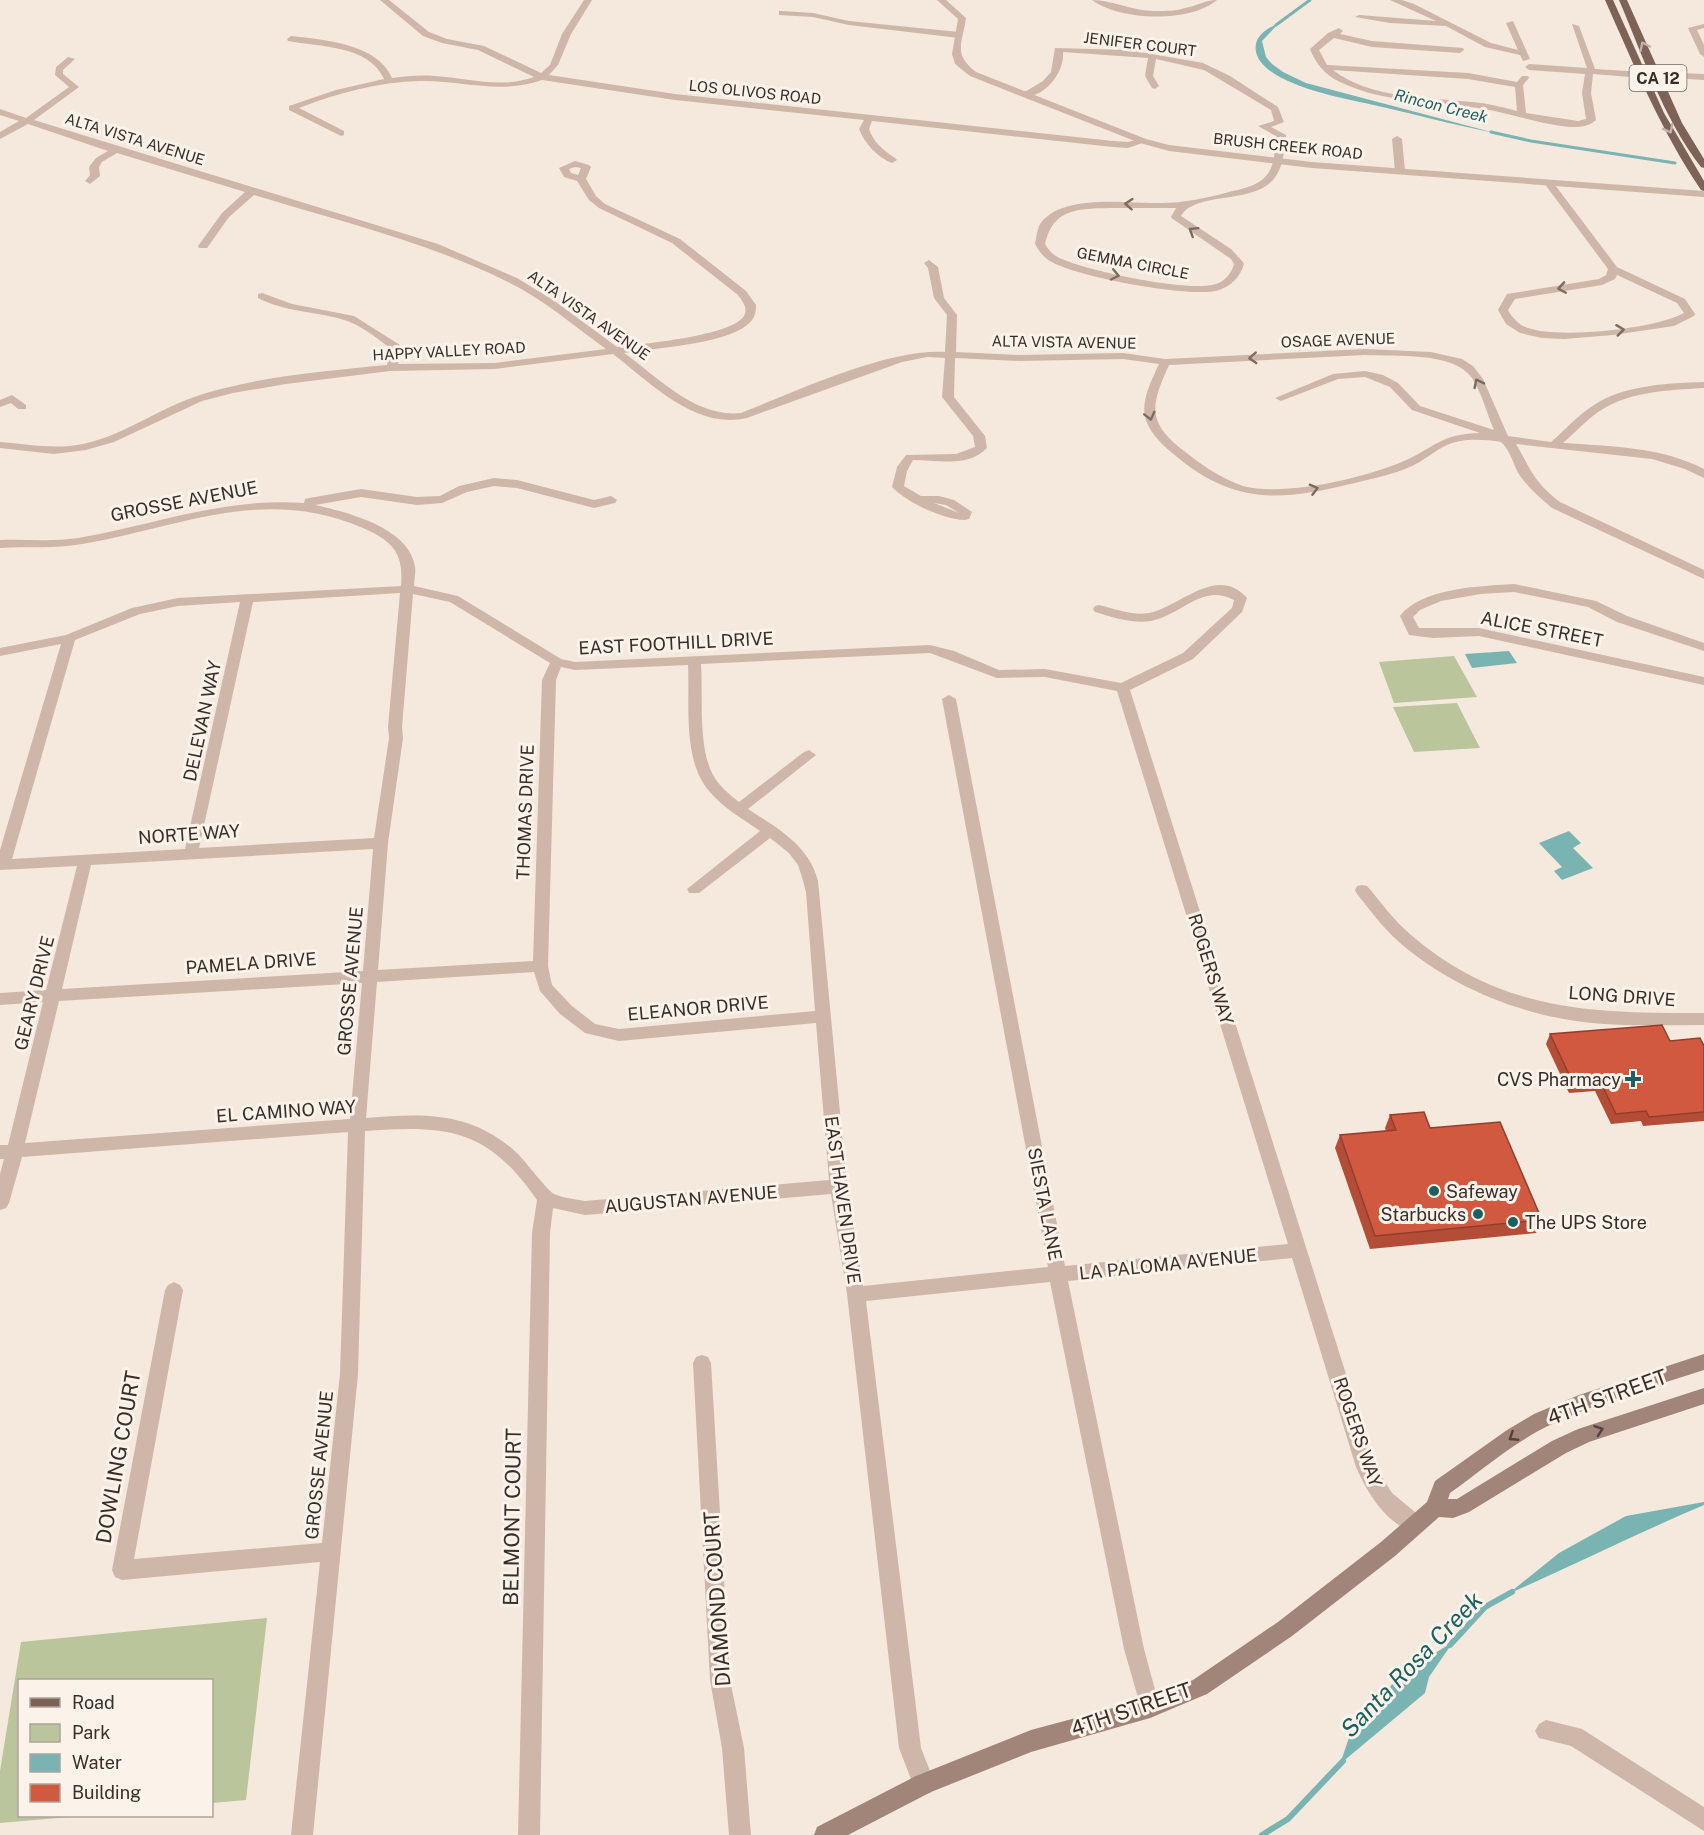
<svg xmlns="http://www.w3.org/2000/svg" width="1704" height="1835" font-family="'Public Sans',sans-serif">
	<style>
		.green { fill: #bac59b }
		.water { fill: #79b4b3 }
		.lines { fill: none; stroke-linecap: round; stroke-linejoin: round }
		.stream-far1 { stroke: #79b4b3; stroke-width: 3 }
		.stream { stroke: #79b4b3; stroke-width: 6 }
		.minor { fill: #ceb7a8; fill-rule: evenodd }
		.tertiary { fill: #ceb7a8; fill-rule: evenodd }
		.secondary { fill: #a28579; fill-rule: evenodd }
		.primary { fill: #7d6258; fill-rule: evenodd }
		.wall { fill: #b34d37 }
		.building { fill: #d05940; stroke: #923e2d; stroke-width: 1.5 }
		.oneway { stroke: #c2b1a8 }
		.oneway2 { stroke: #7d6b62 }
		.oneway3 { stroke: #54433d }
		.poi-dot { fill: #1a6060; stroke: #fbf2ea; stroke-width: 2 }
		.labels { text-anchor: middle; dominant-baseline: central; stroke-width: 6; stroke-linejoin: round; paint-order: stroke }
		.far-street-label { font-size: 15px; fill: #3a2d29; stroke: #fbf2ea }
		.shield { fill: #fbf2ea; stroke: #746863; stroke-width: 1.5 }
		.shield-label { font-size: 16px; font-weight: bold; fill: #3a2d29 }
		.far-water-label { font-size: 16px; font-style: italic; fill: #1a6060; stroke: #fbf2ea }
		.street-label { font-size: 18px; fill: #3a2d29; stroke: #fbf2ea }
		.poi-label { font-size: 18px; fill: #3a2d29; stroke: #fbf2ea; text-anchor: end }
		.near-street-label { font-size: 21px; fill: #3a2d29; stroke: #fbf2ea }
		.near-water-label { font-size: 24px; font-style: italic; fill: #1a6060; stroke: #fbf2ea }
	</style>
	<rect width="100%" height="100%" fill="#f5e8dd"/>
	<path class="green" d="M1454,656l23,41 -83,6 -15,-41z
		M1457,703l23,45 -66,4 -21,-45z
		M267,1618l-21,182 -34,3v-123h-192v136h61l-81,7v-52l21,-129z"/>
	<path class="water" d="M1279,23l-17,18 4,16 6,7 11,8 23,11 189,50c-42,-8 -84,-20 -126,-29 -27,-6 -106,-20 -113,-52 -3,-16 11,-23 23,-29z
		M1509,651l8,12 -45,5 -7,-14z
		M1569,831l12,12 -8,5 20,20 -31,12 -8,-9 8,-4 -23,-24z
		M1704,1502v3c-66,28 -130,60 -196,89l51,-41 67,-37z
		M1453,1642l-24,35 -4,16 -85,71 11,-32 50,-58z"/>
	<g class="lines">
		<path class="stream-far1" d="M1276,25l34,-25
			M1491,132l40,9 144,22"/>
		<path class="stream" d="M1450,1645l35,-38 27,-15
			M1262,1835l26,-16 55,-58"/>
		<path class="minor" d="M380,0h9l40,32 18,7 37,7 57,27 9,-8 12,-31 22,-34h8l-21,34 -13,31 -9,10 126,19 438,47 15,1 15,-4 5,3 -20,7 -15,-1 -241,-26 -3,8c5,14 14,21 26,29l2,2 -5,3c-15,-6 -27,-19 -33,-34l5,-9 -189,-20 -133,-20c-42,15 -80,0 -122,1 -42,1 -82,12 -121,27l45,23v4l-3,1 -52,-26v-4l47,-16 48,-11c-15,-34 -65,-32 -96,-38l-1,-2 4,-3c33,4 86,7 101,42 14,-2 28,-3 43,-2 33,2 66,13 99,1l-56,-27 -36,-7 -19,-7z
			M1092,0c21,0 42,12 65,11 9,0 19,0 28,-3 12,-2 20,-8 32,-8 -27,23 -97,21 -125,0z
			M1390,0h12l12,4 77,39 27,7 -12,-27 7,-2 17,38 -7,2 -3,-6 -35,-8 -39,-21 -56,-3 -35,-6 4,-2 77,6z
			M782,11l31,2 36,8 110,11 4,3 -4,3 -110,-13 -36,-8 -34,-2v-4z
			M1572,24l7,2 16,43 48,3 4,3 -4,3 -50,-4 -2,19 5,27c-7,6 -13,7 -22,7 -30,-1 -60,-13 -90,-18 -49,-9 -99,-5 -144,-27 -15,-7 -24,-18 -30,-33l18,-16 11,-5 4,3 -3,3 32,7 91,7 1,2 -4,3 -88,-6 -38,-9 -15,12 8,15 141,8 49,9 5,-6h6l1,2 -6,7 3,28 52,8 8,-2 -4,-26 3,-19 -56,-4 -4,-3 4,-3 58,4zM1333,70l135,9 47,8 2,24c-15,-4 -30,-8 -45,-9 -45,-5 -102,-3 -139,-32z
			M1704,24v4l-7,2 7,15v12l-4,-3 -12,-26z
			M1055,48l74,2 74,13 27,13 48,31 6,15 -13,5 15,8c-2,14 -2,29 -10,41 -19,30 -80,14 -95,40l50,33 12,13 1,2c-4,14 -14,23 -28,27 -30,6 -140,-14 -166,-30 -7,-4 -11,-10 -15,-17 1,-5 2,-13 4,-18 20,-34 90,-22 122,-23 23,0 46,-5 68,-11 12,-3 29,-6 37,-16 9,-10 9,-27 10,-40l-18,-10 16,-5 -3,-11 -67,-40 -48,-11 -3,17 6,10 -4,3 -3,-1 -7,-12 3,-18 -85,-6c2,21 -19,46 -40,45v-4l20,-12 8,-9zM1110,208h66l-5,9 2,2 58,40 3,5c-3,11 -11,19 -22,21 -28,6 -124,-14 -150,-26 -8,-3 -13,-8 -17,-15 8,-36 33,-35 65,-36z
			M68,57l7,2 -12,11v4l16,13 -45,33 404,124 79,34 39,24 61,45c24,-3 115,-11 127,-31 4,-8 -1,-14 -6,-21l-66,-52 -73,-35 -10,-8 -12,-19 -13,-4 -5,-9 16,-7 14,4 2,2 -5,12 10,17 9,8 75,35 66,52 10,14c0,9 -2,15 -9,20 -23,19 -92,23 -123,28 35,25 72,65 117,60 57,-22 144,-64 204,-61l2,-37 -13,-17 -6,-30 -4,-5 5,-3 9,7 6,31 13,17 -1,37 64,3 103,-2 42,6 200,-10 66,3 31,7 11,7 10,13 25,57 43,6c14,-12 27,-27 43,-37 30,-20 75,-22 110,-23v6c-33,2 -72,3 -101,21 -15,9 -27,23 -40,34 47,3 99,4 141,26v9l-19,-9 -33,-10 -136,-15c16,27 17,37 44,58l144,68v9l-152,-71c-12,-10 -23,-20 -32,-32 -7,-11 -9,-25 -19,-34 -19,-3 -41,-4 -58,5 -11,6 -20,14 -31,19 -20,9 -41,13 -62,18 -73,18 -119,20 -179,-32 -36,-31 -31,-48 -12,-88l-36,-5 -103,2 -65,-3 -1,39 31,39 2,12c-19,20 -50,12 -74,12l-6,11 -3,15 17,10h18l15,4 18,12 -3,7 -4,1c-21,0 -59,-18 -73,-33l5,-20 9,-12 50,-1 19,-7 -2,-11 -31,-39 3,-39 -18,-1 -25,5 -155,56c-52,12 -96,-35 -134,-64l-118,15 -105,2 -104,13 -53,9 -31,8 -88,41 -28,8 -32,4 -54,-6v-6c25,2 52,7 77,3 45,-7 82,-38 126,-51 59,-18 123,-23 184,-29l3,-17c-15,-11 -30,-24 -49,-29 -28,-8 -56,-7 -83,-21v-4l4,-1 30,11 62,12 46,29 -2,19 97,-1 111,-14c-32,-23 -63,-50 -98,-67 -80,-40 -169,-61 -254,-87l-25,22 -22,31h-8l-1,-2 24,-33 23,-21 -128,-39 -15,9 -3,5 1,9 -10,8 -5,-3 5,-6 -1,-8 7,-9 12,-7 -80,-27 -28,15v-7l19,-11 -19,-6v-6l26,9 43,-31 -14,-12 1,-8zM575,167l6,1 -3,7 -7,-2 -2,-4zM1365,355c30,2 88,-4 107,23 10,15 15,36 22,52l-74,-24 -22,-23 -15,-8 -18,-4 -32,3 -58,24 6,3 57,-22 27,-2 25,10 22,23 68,23c-40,1 -44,14 -76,28 -38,17 -121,36 -161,25 -21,-7 -41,-21 -59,-35 -38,-29 -33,-46 -15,-86zM934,503l12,2 13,8z
			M1657,72l47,2v6l-50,-3v-4z
			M1397,136l5,3 3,32 -5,3 -5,-3 -3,-32z
			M1549,180l3,1 65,86 68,32 10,15 -1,2 -20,10 -61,9 -49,4 -22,-1 -22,-5 -14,-9 -8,-14 9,-16 92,-15 7,-4 2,-6 -64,-86zM1617,275l60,28 7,10c-28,16 -125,26 -156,15 -9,-3 -15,-9 -20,-18l7,-11 87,-14 13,-6z
			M12,395l14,10v4h-8l-7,-6 -11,4v-7z
			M494,478l23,2 77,20 17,-4 6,4 -2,3 -21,5 -77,-20 -23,-2 -27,6 -25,11 -25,2 -56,-8 -46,8c32,7 95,23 100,62 1,6 -1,13 -1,19l44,10 103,63 14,3 355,-17 24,6 45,19 46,-1 76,14 62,-30 49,-45 2,-8c-32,-17 -52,15 -83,21 -19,3 -39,-4 -56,-9l-2,-3 2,-3 4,-1c16,4 34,11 50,8 31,-6 68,-49 98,-15l-5,14 -49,47 -63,31 245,776 17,27 29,24 3,7 -3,7 -7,2c-29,-11 -46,-39 -58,-66l-64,-209 -224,23 76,368 16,59 -3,7 -7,3 -7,-3 -19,-66 -74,-367 -184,19 55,447 14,36 -3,8 -8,3 -8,-3 -17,-44 -52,-454 -16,-100 -246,21 -32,-7 -3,25 -10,602h-22l14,-602 5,-33c-50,-72 -90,-75 -172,-69l-7,243 -45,461h-22l29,-273 -198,18 -7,-3 -3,-7 53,-280 3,-5 6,-3 6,3 3,5 -49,269 188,-16 18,-169 8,-242 -326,25 -13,46 -3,5 -6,2v-36l4,-15h-4v-14h8l35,-143 -43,3v-12l46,-3 31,-124 -77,4v-20l61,-206 -61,12v-8l66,-13 66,-27 46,-10 223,-12c3,-34 -9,-45 -38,-58 -100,-43 -182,-1 -281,16 -27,5 -55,2 -82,4v-8c26,-1 52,2 78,-2 76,-13 147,-41 226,-35l1,-4 4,-1 52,-9 56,8 23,-1 19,-10zM400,593l-12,134 1,11 -15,100 -175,10 54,-246zM413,594l37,8 100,61 -8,17 -9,281 -155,9 10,-127 15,-105 -1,-11zM240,602l-55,247 -173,10 63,-219 65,-26 38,-8zM930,653l67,25 48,-1 72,14 171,553 -223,22 -109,-567 -7,-4 -7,4 106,568 -185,19 -16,-100 -29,-305c-9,-36 -41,-53 -70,-72l68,-54 -7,-5 -5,2 -65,50c-10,-8 -20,-16 -26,-27 -15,-28 -10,-79 -12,-111zM688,665c2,39 -6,94 21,126 14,17 34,28 51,40l-73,58 2,4h10l71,-55 19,15 9,12 4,12 4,15 9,119 -196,18 -24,-5 -23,-18 -20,-21 -4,-19 8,-286 5,-13 14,3zM373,849l-10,122 -301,18 29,-124zM534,972l6,19 20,23 25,19 34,8 197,-18 13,157 -244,21c-10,-2 -22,-3 -31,-7 -6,-3 -29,-33 -37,-41 -46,-42 -93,-40 -151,-35l11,-136zM362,983l-12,136 -325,24 34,-142z
			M1514,584l82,17 31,15 77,27v8l-87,-29 -29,-15 -74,-15 -34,2 -39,7 -21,9 -7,7 6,11h60l225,49v8l-225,-49 -46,2 -24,-3 -9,-19c21,-28 81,-30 114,-32z
			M1362,885l5,1c14,16 27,35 43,48 90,78 182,79 294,79v12c-43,0 -86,2 -128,-4 -63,-9 -129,-37 -177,-79 -16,-14 -29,-32 -42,-48l-2,-4 2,-4z
			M702,1355l6,2 3,6 19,317 14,68 7,87h-22l-7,-87 -12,-68 -17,-317 3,-6z
			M1546,1720l36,9 122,78v24l-133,-85 -32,-8 -4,-7 4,-7z"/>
		<path class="tertiary" d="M937,0h9l20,18c-4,27 -13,36 10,54l170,67 23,6 143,17 392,29v6l-392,-29 -143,-17 -29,-8 -170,-67 -15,-12 -3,-10 6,-35z"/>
		<path class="secondary" d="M1704,1354v16c-52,17 -106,32 -156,56 -35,17 -66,44 -98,67l-2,6h9l95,-58 26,-12 126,-41v16l-115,38 -23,11 -97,59 -16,6 -14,-1 -44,39 -103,80 -85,58 -57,24 -119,34 -100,40 -83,43h-34l3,-8 99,-51 115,-46 119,-32 43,-18 85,-58 103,-80 46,-40 8,-21 72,-51 27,-16 45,-19z"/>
		<path class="primary" d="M1605,0h8l51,113 40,68v10l-3,-1c-40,-59 -67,-125 -96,-190z
			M1619,0h8l55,123 22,36v9l-3,-1c-38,-49 -58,-111 -82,-167z"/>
	</g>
	<path class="wall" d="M1550,1034l154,12v75l-61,5 -2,-5 -30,3 -16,-33 -26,2 -23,-49z
		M1390,1115l40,13 112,92 -6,13 -166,16 -35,-101 5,-13 46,-4 -1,-3z"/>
	<path class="building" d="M1662,1025l8,16 30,-3 4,8v66l-55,5 -3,-6 -30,3 -16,-33 -27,2 -23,-49z
		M1424,1112l6,16 70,-6 42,98 -167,16 -35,-101 56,-5 -6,-15z"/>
	<defs><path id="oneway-chevron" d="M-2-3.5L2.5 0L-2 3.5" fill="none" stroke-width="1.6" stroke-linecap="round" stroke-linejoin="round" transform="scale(1.5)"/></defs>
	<g class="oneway">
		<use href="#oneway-chevron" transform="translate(1644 46) rotate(-115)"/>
		<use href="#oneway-chevron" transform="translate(1669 129) rotate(62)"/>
	</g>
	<g class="oneway2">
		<use href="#oneway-chevron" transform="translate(1129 204) rotate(-176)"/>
		<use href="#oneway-chevron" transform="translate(1193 231) rotate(-148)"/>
		<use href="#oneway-chevron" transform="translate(1115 275) rotate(12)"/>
		<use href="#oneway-chevron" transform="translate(1562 288) rotate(171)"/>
		<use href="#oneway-chevron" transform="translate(1620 330) rotate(-7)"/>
		<use href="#oneway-chevron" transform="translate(1253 358) rotate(177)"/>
		<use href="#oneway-chevron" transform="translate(1478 383) rotate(-116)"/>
		<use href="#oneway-chevron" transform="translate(1150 416) rotate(76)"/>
		<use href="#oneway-chevron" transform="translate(1314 489) rotate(-14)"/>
	</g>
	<g class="oneway3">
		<use href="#oneway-chevron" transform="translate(1599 1430) rotate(-19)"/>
		<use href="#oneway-chevron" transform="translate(1513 1437) rotate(147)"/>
	</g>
	<g class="poi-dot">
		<path d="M1630 1070h6v6h6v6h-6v6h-6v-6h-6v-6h6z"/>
		<circle cx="1434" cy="1191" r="6"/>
		<circle cx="1478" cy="1214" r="6"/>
		<circle cx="1513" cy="1222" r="6"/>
	</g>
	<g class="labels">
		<g class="far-street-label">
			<text transform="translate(1140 44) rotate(7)">JENIFER COURT</text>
			<text transform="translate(755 92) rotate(6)">LOS OLIVOS ROAD</text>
			<text transform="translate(135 139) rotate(17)">ALTA VISTA AVENUE</text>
			<text transform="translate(1288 146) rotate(6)">BRUSH CREEK ROAD</text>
			<text transform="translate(1133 263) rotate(11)">GEMMA CIRCLE</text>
			<text transform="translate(589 315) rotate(35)">ALTA VISTA AVENUE</text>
			<text transform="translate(1338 340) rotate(-2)">OSAGE AVENUE</text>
			<text transform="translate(1064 342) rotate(1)">ALTA VISTA AVENUE</text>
			<text transform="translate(449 351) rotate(-3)">HAPPY VALLEY ROAD</text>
		</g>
		<rect class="shield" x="1629.5" y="65" width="57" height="26" rx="4.5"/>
		<g class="shield-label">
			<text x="1658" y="78">CA 12</text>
		</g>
		<g class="far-water-label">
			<text transform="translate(1441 106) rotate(14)">Rincon Creek</text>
		</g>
		<g class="street-label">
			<text transform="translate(184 501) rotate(-11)">GROSSE AVENUE</text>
			<text transform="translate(1542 629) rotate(11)">ALICE STREET</text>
			<text transform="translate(676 643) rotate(-3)">EAST FOOTHILL DRIVE</text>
			<text transform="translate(202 721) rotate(-78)">DELEVAN WAY</text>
			<text transform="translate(525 812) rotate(-88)">THOMAS DRIVE</text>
			<text transform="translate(189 834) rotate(-4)">NORTE WAY</text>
			<text transform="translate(251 963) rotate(-4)">PAMELA DRIVE</text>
			<text transform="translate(1211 969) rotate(73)">ROGERS WAY</text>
			<text transform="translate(350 981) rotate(-85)">GROSSE AVENUE</text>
			<text transform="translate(34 993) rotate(-76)">GEARY DRIVE</text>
			<text transform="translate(1622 996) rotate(4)">LONG DRIVE</text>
			<text transform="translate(698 1008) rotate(-5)">ELEANOR DRIVE</text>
			<text transform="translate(286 1111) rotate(-4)">EL CAMINO WAY</text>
			<text transform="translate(691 1199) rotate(-5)">AUGUSTAN AVENUE</text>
			<text transform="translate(843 1200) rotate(82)">EAST HAVEN DRIVE</text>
			<text transform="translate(1045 1204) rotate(79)">SIESTA LANE</text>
			<text transform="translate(1168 1264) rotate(-6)">LA PALOMA AVENUE</text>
			<text transform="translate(1358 1432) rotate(71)">ROGERS WAY</text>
			<text transform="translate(319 1465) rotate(-84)">GROSSE AVENUE</text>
		</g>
		<g class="poi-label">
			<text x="1621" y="1079">CVS Pharmacy</text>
			<text x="1446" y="1191" text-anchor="start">Safeway</text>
			<text x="1466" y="1214">Starbucks</text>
			<text x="1525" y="1222" text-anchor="start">The UPS Store</text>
		</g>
		<g class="near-street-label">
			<text transform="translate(1607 1397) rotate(-20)">4TH STREET</text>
			<text transform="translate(118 1457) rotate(-80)">DOWLING COURT</text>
			<text transform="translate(512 1517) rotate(-89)">BELMONT COURT</text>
			<text transform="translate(717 1599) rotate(-94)">DIAMOND COURT</text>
			<text transform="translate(1131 1709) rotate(-19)">4TH STREET</text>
		</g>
		<g class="near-water-label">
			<text transform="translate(1411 1664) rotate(-46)">Santa Rosa Creek</text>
		</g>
	</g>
	<rect x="18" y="1679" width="195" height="138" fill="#fbf2ea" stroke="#aea39d" stroke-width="1.5"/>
	<rect x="30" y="1698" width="30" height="9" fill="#7d6258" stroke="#aea39d" stroke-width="1.5"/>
	<text x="72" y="1709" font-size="18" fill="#3a2d29">Road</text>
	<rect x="30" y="1724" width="30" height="18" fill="#bac59b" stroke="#aea39d" stroke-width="1.5"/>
	<text x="72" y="1739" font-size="18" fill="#3a2d29">Park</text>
	<rect x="30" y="1754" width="30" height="18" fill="#79b4b3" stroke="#aea39d" stroke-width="1.5"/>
	<text x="72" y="1769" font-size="18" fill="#3a2d29">Water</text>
	<rect x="30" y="1784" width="30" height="18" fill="#d05940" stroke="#aea39d" stroke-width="1.5"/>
	<text x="72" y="1799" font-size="18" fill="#3a2d29">Building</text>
</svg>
